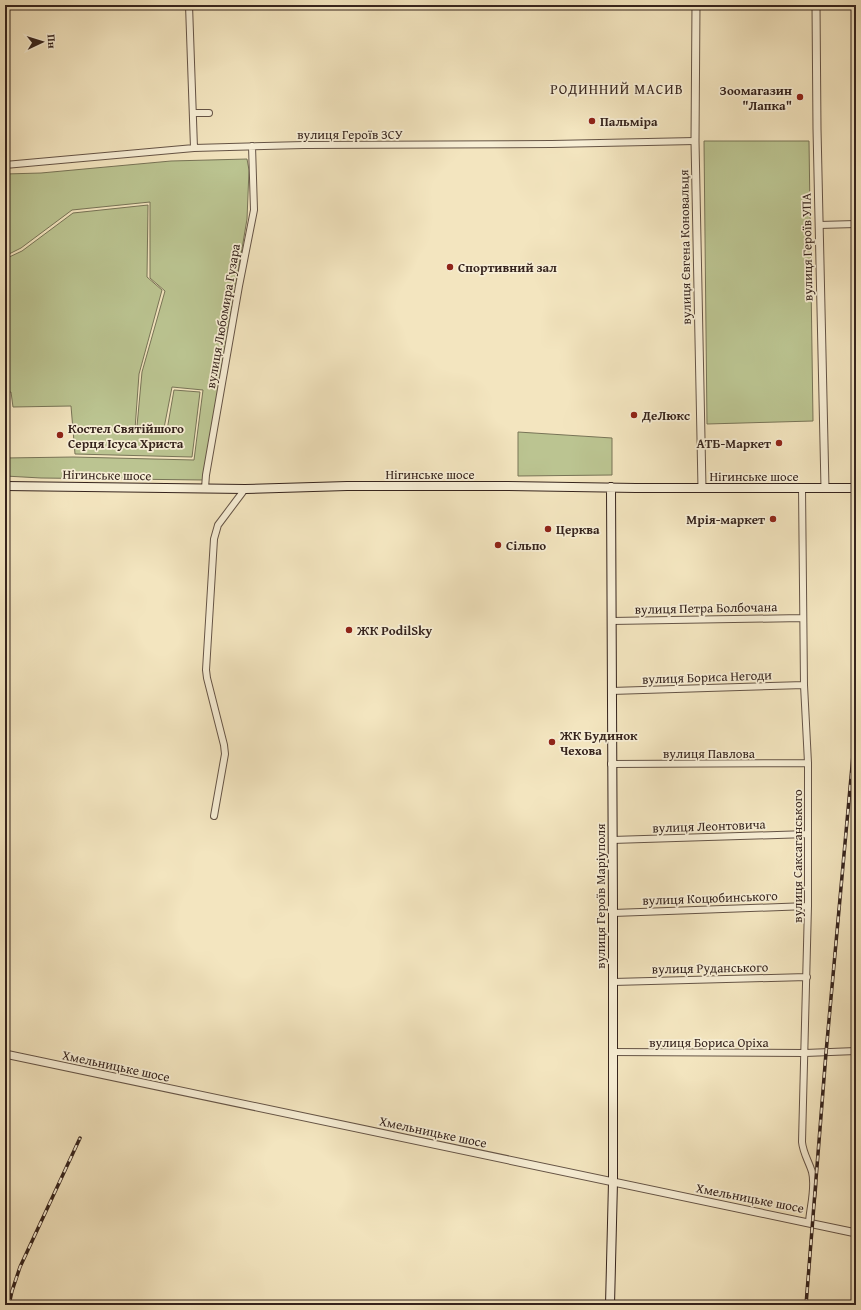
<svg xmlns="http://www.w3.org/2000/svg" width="861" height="1310" font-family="'Gentium Book Plus',serif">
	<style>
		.green { fill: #bbc491; stroke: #787457 }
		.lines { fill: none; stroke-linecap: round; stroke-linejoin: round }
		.minor-casing { stroke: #655446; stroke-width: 8 }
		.tertiary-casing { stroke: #655446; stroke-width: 9 }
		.secondary-casing { stroke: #36241d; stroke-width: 10 }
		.minor { stroke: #f7eed5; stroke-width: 6 }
		.tertiary { stroke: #f7eed5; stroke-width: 7 }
		.secondary { stroke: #f7eed5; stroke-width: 8 }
		.rail-casing { stroke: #36241d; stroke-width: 3.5 }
		.rail { stroke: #f7eed5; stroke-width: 2; stroke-dasharray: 6; stroke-linecap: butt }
		.poi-dot { fill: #8f2418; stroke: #f7eed5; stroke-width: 1.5 }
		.labels { text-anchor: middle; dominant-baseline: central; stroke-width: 3.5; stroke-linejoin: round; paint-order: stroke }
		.poi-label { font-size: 13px; font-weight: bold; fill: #36241d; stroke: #f7eed5; text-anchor: start }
		.street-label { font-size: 13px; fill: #36241d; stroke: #f7eed5 }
		.neighbourhood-label { font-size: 14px; letter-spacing: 1px; fill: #36241d; stroke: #f7eed5 }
	</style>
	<rect width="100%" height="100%" fill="#f3e5bf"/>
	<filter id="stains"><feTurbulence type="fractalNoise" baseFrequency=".005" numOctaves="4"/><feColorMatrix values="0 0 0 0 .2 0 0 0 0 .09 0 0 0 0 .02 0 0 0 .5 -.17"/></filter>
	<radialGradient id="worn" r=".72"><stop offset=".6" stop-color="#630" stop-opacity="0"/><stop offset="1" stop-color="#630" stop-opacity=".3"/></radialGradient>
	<path class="green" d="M704,141h105l4,280 -106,3z
		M247,159l2,11 -2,49 -44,261 -162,-2 -36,-2v-18l68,-1 121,3 9,-70 -31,-3 -8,41 -27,-2 5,-54 23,-81 -15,-13v-76l-78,8 -51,38 -16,8v-82l36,-1 130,-12z
		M148,205l-1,72 15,13 -23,84 -4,55 32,1 7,-40 26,2 -8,65 -117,-3 -4,-48 -58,1 -2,-15h-6v-133l17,-8 51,-38z
		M518,432l94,6v37l-94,1z"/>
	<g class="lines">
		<defs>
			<path id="minor" d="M189,5l5,143
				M193,113h16
				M5,165l189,-17 110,-3 248,-1 143,-3
				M819,225l37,-1
				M205,488l1,-13 33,-189 15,-76 -2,-64
				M802,488l2,197 4,78v143l-6,236c1,11 7,20 10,30 4,15 -2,35 -3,50
				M611,621l192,-3
				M611,691l193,-6
				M611,764l197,-1
				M214,816l11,-62 -1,-9 -17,-67 -1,-8 8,-131 4,-14 27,-36
				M612,840l196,-6
				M613,913l195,-7
				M613,982l194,-5
				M612,1052l193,1 51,-2"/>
			<path id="tertiary" d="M696,5l-1,136 7,347
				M816,5l1,124 8,359
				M5,1054l851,179"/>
			<path id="secondary" d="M5,486l240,3 102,-3h160l129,2h220
				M610,1305l3,-123v-269l-2,-426"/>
		</defs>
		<use href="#minor" class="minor-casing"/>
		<use href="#tertiary" class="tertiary-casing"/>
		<use href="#secondary" class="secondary-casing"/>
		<use href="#minor" class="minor"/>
		<use href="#tertiary" class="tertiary"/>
		<use href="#secondary" class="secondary"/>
		<defs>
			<path id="rail" d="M9,1305l3,-14 8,-24 60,-129
				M806,1305l20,-252 30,-331"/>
		</defs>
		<use href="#rail" class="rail-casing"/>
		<use href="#rail" class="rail"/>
	</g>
	<g class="poi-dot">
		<circle cx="800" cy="97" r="4"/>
		<circle cx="592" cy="121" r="4"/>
		<circle cx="450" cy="267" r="4"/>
		<circle cx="634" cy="415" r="4"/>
		<circle cx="60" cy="435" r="4"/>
		<circle cx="779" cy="443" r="4"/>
		<circle cx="773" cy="519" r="4"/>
		<circle cx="548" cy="529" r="4"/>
		<circle cx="498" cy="545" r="4"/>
		<circle cx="349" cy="630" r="4"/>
		<circle cx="552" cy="742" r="4"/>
	</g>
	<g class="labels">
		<g class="poi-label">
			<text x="792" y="90" text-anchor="end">Зоомагазин<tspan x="792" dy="15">"Лапка"</tspan></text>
			<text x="600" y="121">Пальміра</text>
			<text x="458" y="267">Спортивний зал</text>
			<text x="642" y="415">ДеЛюкс</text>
			<text x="68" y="428">Костел Святійшого<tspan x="68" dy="15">Серця Ісуса Христа</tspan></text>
			<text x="771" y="443" text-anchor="end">АТБ-Маркет</text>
			<text x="765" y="519" text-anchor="end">Мрія-маркет</text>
			<text x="556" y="529">Церква</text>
			<text x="506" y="545">Сільпо</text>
			<text x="357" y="630">ЖК PodilSky</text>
			<text x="560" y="735">ЖК Будинок<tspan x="560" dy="15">Чехова</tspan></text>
		</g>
		<g class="street-label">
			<text x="350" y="134">вулиця Героїв ЗСУ</text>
			<text transform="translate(685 247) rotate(-91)">вулиця Євгена Коновальця</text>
			<text transform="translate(807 247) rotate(-91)">вулиця Героїв УПА</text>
			<text transform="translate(223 316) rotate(-80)">вулиця Любомира Гузара</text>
			<text x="430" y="474">Нігинське шосе</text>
			<text transform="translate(107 475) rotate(1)">Нігинське шосе</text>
			<text x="754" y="476">Нігинське шосе</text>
			<text transform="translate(706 608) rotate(-1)">вулиця Петра Болбочана</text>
			<text transform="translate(707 677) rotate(-2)">вулиця Бориса Негоди</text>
			<text x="709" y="753">вулиця Павлова</text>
			<text transform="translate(709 826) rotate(-2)">вулиця Леонтовича</text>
			<text transform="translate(797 856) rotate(-90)">вулиця Саксаганського</text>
			<text transform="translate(600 896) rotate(-90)">вулиця Героїв Маріуполя</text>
			<text transform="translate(710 898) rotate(-2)">вулиця Коцюбинського</text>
			<text transform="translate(710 968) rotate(-1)">вулиця Руданського</text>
			<text x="709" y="1042">вулиця Бориса Оріха</text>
			<text transform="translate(116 1066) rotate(12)">Хмельницьке шосе</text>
			<text transform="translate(433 1132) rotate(12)">Хмельницьке шосе</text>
			<text transform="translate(750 1198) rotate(11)">Хмельницьке шосе</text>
		</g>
		<g class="neighbourhood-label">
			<text x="617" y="89">РОДИННИЙ МАСИВ</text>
		</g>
	</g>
	<rect width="861" height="1310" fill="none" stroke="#f3e5bf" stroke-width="20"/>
	<rect x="6" y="6" width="849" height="1298" fill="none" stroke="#36241d" stroke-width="2"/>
	<rect x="10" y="10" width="841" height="1290" fill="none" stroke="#36241d"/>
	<g transform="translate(42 42) rotate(86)" stroke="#f7eed5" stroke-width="3" paint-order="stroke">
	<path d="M0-3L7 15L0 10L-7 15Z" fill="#36241d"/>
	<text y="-6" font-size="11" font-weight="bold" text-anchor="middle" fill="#36241d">Пн</text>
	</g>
	<rect width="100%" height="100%" filter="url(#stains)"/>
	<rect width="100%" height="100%" fill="url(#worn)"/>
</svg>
